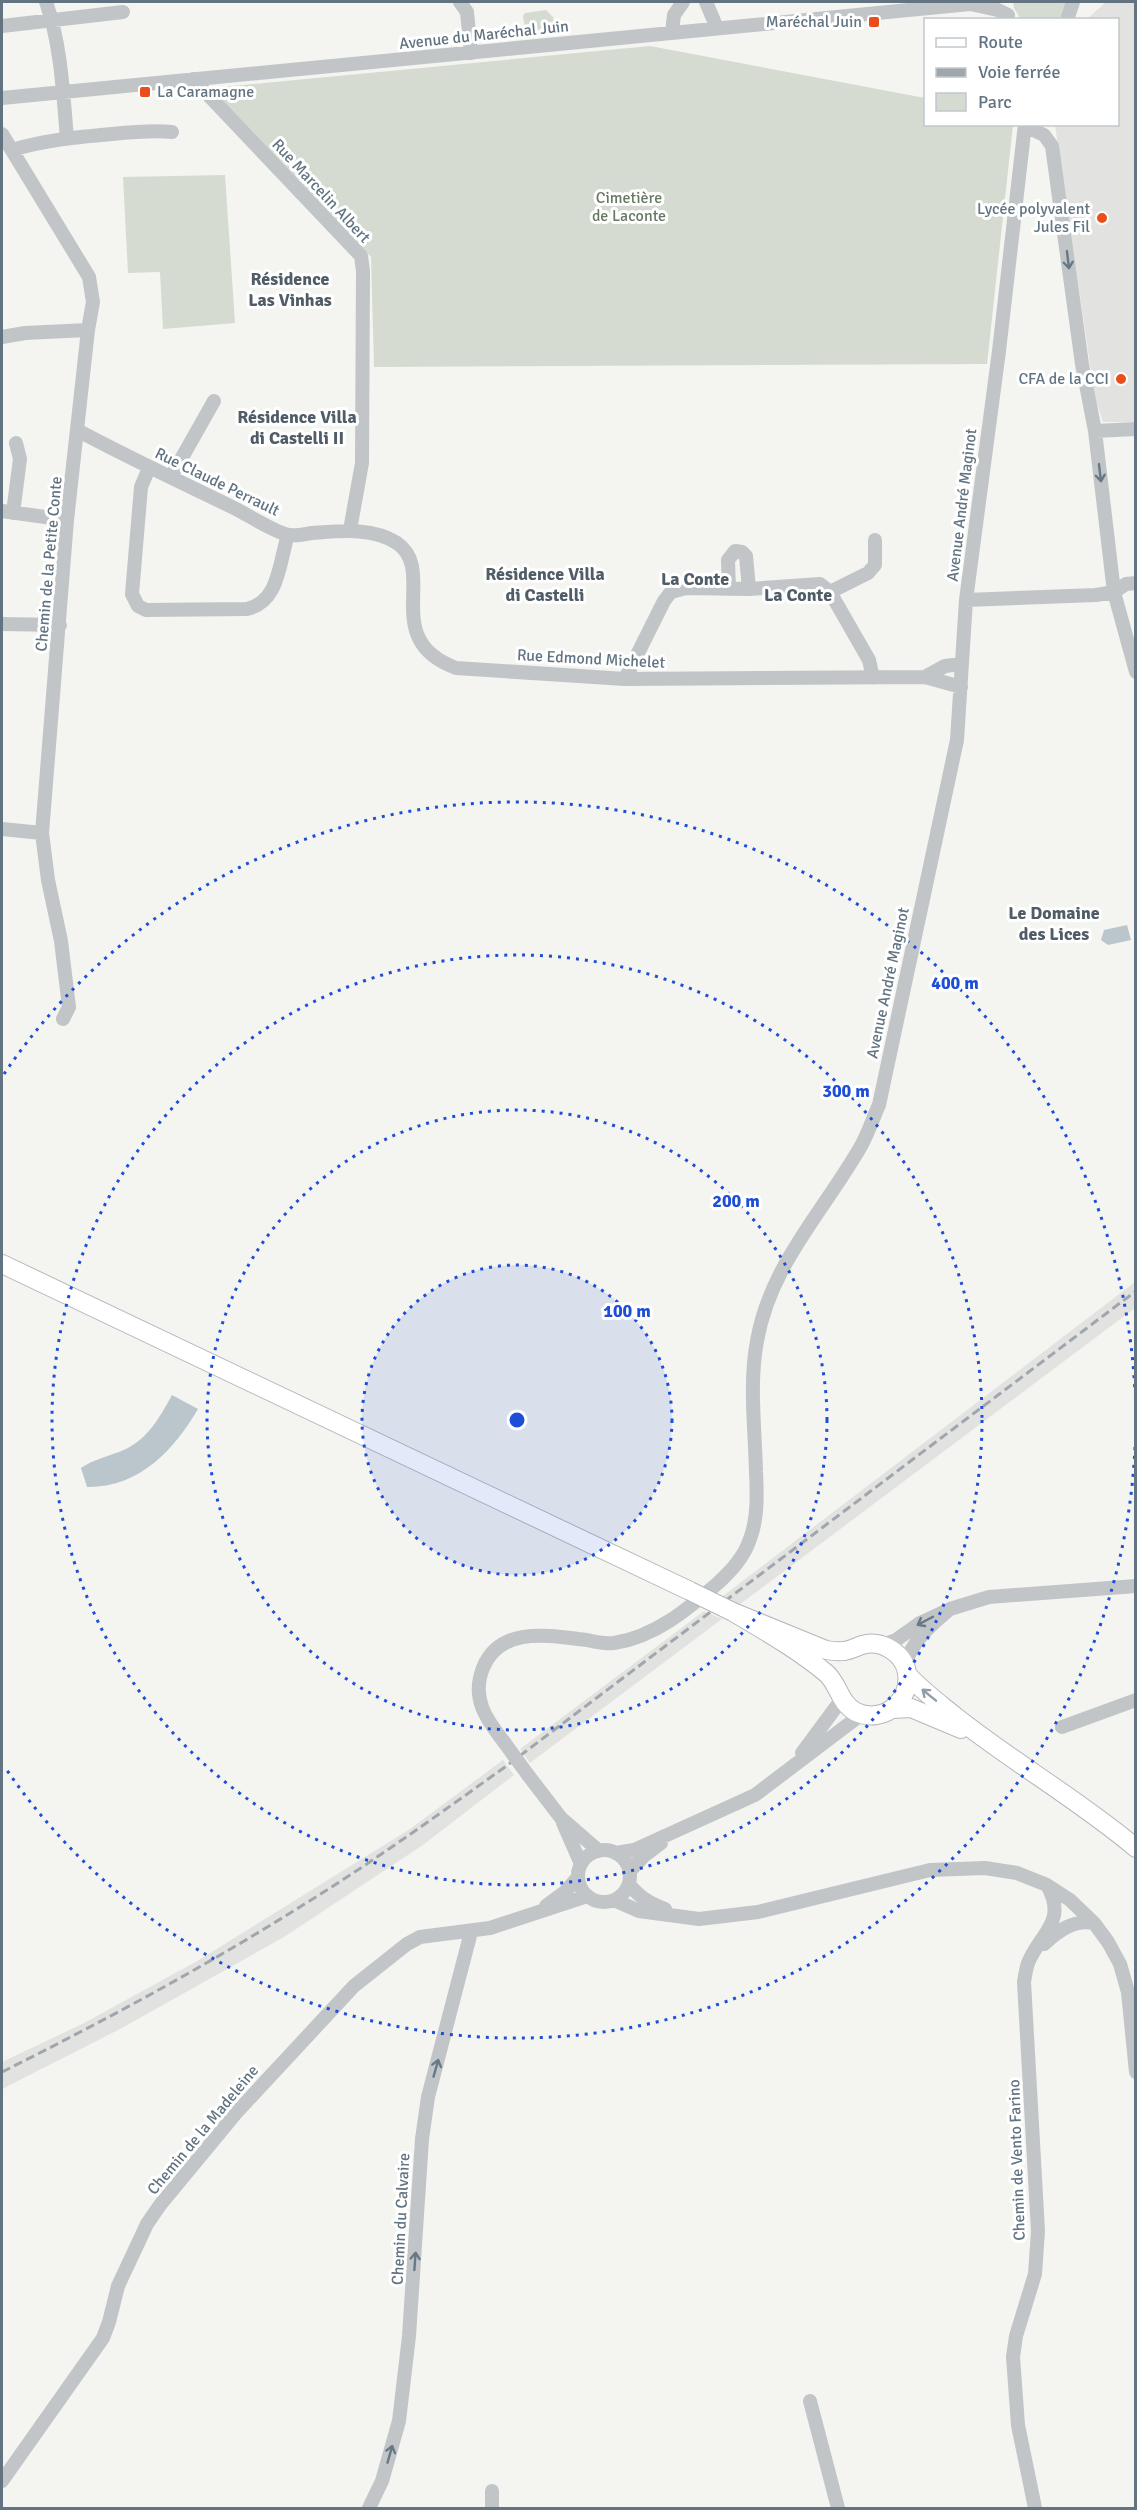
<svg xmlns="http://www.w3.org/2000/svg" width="1137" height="2510" font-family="Signika,sans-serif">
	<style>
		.built { fill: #e2e3e1 }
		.green { fill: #d5dbd1 }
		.water { fill: #bac6cb }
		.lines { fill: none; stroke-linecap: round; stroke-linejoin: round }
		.major-casing { stroke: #b4b8bc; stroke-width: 20 }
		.minor { stroke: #c1c5c8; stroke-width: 14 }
		.major { stroke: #fff; stroke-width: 18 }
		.rail { stroke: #9fa6ac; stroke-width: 3; stroke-dasharray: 9 4.5; stroke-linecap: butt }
		.major-bridge-casing { stroke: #b4b8bc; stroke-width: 20; stroke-linecap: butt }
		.minor-bridge { stroke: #c1c5c8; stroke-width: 14 }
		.major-bridge { stroke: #fff; stroke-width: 18 }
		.oneway { stroke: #677886 }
		.oneway2 { stroke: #919ea8 }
		.ring { fill: none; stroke: #1d4ed8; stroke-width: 3; stroke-dasharray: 3 6 }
		.poi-dot { fill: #ea4d1a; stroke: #fff; stroke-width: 2 }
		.labels { text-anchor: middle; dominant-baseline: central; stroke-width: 6; stroke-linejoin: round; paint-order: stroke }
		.poi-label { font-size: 16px; fill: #627482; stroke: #fff; text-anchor: end }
		.street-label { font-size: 16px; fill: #627482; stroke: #fff }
		.park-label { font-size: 16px; fill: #667961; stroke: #fff }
		.neighbourhood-label { font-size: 18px; font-weight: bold; fill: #505d67; stroke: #fff }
		.centre { fill: #1d4ed8; stroke: #fff; stroke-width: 3 }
		.ring-label { font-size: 18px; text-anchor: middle; font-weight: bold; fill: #1d4ed8; stroke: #fff; stroke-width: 6; stroke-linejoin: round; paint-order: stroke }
	</style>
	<rect width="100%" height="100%" fill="#f4f4f0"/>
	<path class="built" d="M1106,2h29v420h-32l-8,-24 -40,-273 63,-1v-104l-31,-1z
		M1135,1282v26l-396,297 -16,-9z
		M704,1611l18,8 -192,144 -10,-14z
		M503,1760l11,15 -91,70 -139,92 -162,91 -120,61v-27l82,-39 115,-63 211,-131z"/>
	<path class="green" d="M1013,2h54l-3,11 -5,6 -38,1 -7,-12z
		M546,10l7,7 2,12 -29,6 -3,-19 2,-3z
		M650,46l275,52 1,26 87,1 -26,239 -613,3 -3,-110 -143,-145 -17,-24z
		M225,175l10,148 -72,6 -3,-57 -32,1 -5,-96z"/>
	<path class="water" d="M1127,925l4,15 -23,5 -7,-5 3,-10z
		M172,1395l26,14c-24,41 -59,79 -111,78l-6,-19c12,-8 24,-11 38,-16 27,-10 40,-33 53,-57z"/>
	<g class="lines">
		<defs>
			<path id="major" d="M2,1264l688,327
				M733,1612l93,38c6,1 12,2 18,1 7,-1 12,-4 18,-6 19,-6 42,8 45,28 2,13 -3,25 -12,33 -10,10 -26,12 -39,6 -17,-9 -17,-28 -30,-39 -29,-24 -61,-42 -93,-61z
				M907,1674c14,16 32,29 49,43 58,46 123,83 180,131
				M892,1709l19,-1 50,21"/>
		</defs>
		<use href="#major" class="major-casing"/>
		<path class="minor" d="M46,2c15,42 17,91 21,136
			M460,2l7,10 4,41
			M706,2l11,26
			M1067,20l6,-18
			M2,26l121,-14
			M672,32l2,-17 9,-13
			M193,79l168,177 2,15 -1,192 -12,67
			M2,98l968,-94 28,6 10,5
			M1025,126l19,9 8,11 30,218 13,67 19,161 22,80
			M2,134l87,143 4,25 -5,28 -21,190 -25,313 6,47 13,61 8,66 -6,12
			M12,150c33,-10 66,-13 100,-16 20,-2 40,-4 60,-2
			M2,337l23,-4 63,-3
			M77,430c52,28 106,53 159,79 12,6 42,25 54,26 7,1 15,-1 22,-2 28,-2 60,-6 85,10 41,28 -18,97 59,125l169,11 300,-2 36,10
			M1095,431l41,-2
			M149,468l-8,19 -9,107 6,12 8,4 101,-1c33,-8 32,-47 41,-74
			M171,477l43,-76
			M2,511l65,9
			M13,513l7,-54 -4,-16
			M729,589l-1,-29 7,-9 7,1 4,4 3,33
			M830,592l38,-19 7,-8v-25
			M966,600l130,-5 18,-3 12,-8 10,-1
			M2,624l58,1
			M925,677l20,-11 16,-2
			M625,679l39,-78 7,-9 15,-4 63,1 71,-5 10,8 39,68 4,18
			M2,829l40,4
			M950,1609l39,-12 147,-11
			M882,1645l14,-5 24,-17 30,-14c-19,16 -38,32 -45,56
			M1062,1727l74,-27
			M504,1742c-18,-23 -33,-44 -21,-74 17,-43 68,-32 104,-28 8,2 18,4 27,3 41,-6 74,-34 104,-60 14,-13 26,-26 32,-44 8,-21 7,-45 6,-67 -1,-43 -7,-89 1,-131 13,-76 67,-130 104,-195 7,-12 12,-28 18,-41l78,-365 9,-140 33,-249 26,-227
			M802,1753l40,-54
			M528,1775l33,43 38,33
			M563,1823l18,41
			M578 1876a26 26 0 1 1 52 0a26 26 0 1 1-52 0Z
			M616,1853l18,-3 121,-55 107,-81
			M629,1872l15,-16 17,-13
			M629,1884c10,13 20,19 36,25
			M614,1900l25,11 60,8 59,-7 172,-42 55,-2 32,5 30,12 23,15 24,23 14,19 12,22 8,28 8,80
			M546,1906l19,-14 13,-15
			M1044,1944c14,-13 30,-25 50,-21
			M810,2401l28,107
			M2,2481l101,-143 6,-16 9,-36 29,-62 13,-19 76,-92 118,-127 53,-42 13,-7 70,-9 97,-32
			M492,2491v17
			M369,2508l13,-27 17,-60 10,-85 13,-197 6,-42 43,-165
			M1035,2508l-17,-83 -5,-68 3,-21 19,-62 3,-43 -14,-249c1,-6 2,-13 4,-19 12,-30 40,-41 19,-78"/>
		<use href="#major" class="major"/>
		<path class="rail" d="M2,2072c102,-51 204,-106 301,-167 70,-43 136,-91 202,-138l631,-476"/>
		<defs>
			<path id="major-bridge" d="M690,1591l43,21"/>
		</defs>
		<use href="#major-bridge" class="major-bridge-casing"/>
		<path class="minor-bridge" d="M504,1742l24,33"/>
		<use href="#major-bridge" class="major-bridge"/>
	</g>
	<defs><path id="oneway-shaft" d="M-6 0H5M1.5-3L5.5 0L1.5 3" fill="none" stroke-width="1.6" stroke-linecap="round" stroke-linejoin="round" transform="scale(1.5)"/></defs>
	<g class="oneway">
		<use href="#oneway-shaft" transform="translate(1068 260) rotate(83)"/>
		<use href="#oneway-shaft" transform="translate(1100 473) rotate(83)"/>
		<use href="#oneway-shaft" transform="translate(925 1621) rotate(152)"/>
		<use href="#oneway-shaft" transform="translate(436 2068) rotate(-74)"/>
		<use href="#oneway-shaft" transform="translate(415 2261) rotate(-86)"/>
		<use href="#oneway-shaft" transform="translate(390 2454) rotate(-74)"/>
	</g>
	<use class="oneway2" href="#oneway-shaft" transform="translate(929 1695) rotate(-141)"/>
	<circle cx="517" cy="1420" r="155" fill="#1d4ed8" fill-opacity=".12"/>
	<g class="ring">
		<circle cx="517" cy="1420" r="155"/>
		<circle cx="517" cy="1420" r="310"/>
		<circle cx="517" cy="1420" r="465"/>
		<path d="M1135 1447A619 619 0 0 1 4 1766M4 1074A619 619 0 0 1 1135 1393"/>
	</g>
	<g class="poi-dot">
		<rect x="868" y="16" width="12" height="12" rx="3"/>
		<rect x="139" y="86" width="12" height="12" rx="3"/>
		<circle cx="1102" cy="218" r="6"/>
		<circle cx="1121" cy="379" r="6"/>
	</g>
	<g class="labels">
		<g class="poi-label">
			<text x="862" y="22">Maréchal Juin</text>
			<text x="157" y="92" text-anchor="start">La Caramagne</text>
			<text x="1090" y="209">Lycée polyvalent<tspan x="1090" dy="18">Jules Fil</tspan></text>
			<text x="1109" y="379">CFA de la CCI</text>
		</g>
		<g class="street-label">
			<text transform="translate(484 35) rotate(-6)">Avenue du Maréchal Juin</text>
			<text transform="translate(321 191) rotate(47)">Rue Marcelin Albert</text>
			<text transform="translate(217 482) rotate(26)">Rue Claude Perrault</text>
			<text transform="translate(962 505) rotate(-83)">Avenue André Maginot</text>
			<text transform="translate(49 564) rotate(-85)">Chemin de la Petite Conte</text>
			<text transform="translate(591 659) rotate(3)">Rue Edmond Michelet</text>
			<text transform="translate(888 983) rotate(-78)">Avenue André Maginot</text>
			<text transform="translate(203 2130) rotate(-50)">Chemin de la Madeleine</text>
			<text transform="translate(1017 2160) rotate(-92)">Chemin de Vento Farino</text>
			<text transform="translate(401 2219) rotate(-87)">Chemin du Calvaire</text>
		</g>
		<g class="park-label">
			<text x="629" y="198">Cimetière<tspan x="629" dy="18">de Laconte</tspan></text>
		</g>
		<g class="neighbourhood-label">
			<text x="290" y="279">Résidence<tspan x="290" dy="21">Las Vinhas</tspan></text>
			<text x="297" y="417">Résidence Villa<tspan x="297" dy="21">di Castelli II</tspan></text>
			<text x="545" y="574">Résidence Villa<tspan x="545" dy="21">di Castelli</tspan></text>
			<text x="695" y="579">La Conte</text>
			<text x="798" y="595">La Conte</text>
			<text x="1054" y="913">Le Domaine<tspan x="1054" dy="21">des Lices</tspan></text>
		</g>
	</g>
	<circle cx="517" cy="1420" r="9" class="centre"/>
	<g class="ring-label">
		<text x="955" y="989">400 m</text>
		<text x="846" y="1097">300 m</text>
		<text x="736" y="1207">200 m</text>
		<text x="627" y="1317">100 m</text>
	</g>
	<rect width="1137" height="2510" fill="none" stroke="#627482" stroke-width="6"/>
	<rect x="924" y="18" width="195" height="108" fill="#ffffff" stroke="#c0c7cd" stroke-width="1.5"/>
	<rect x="936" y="38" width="30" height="9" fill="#ffffff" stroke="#c0c7cd" stroke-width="1.5"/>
	<text x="978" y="48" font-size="18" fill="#627482">Route</text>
	<rect x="936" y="68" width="30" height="9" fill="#9fa6ac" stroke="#c0c7cd" stroke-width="1.5"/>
	<text x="978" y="78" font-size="18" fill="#627482">Voie ferrée</text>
	<rect x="936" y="93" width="30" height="18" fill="#d5dbd1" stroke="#c0c7cd" stroke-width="1.5"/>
	<text x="978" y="108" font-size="18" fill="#627482">Parc</text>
</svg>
